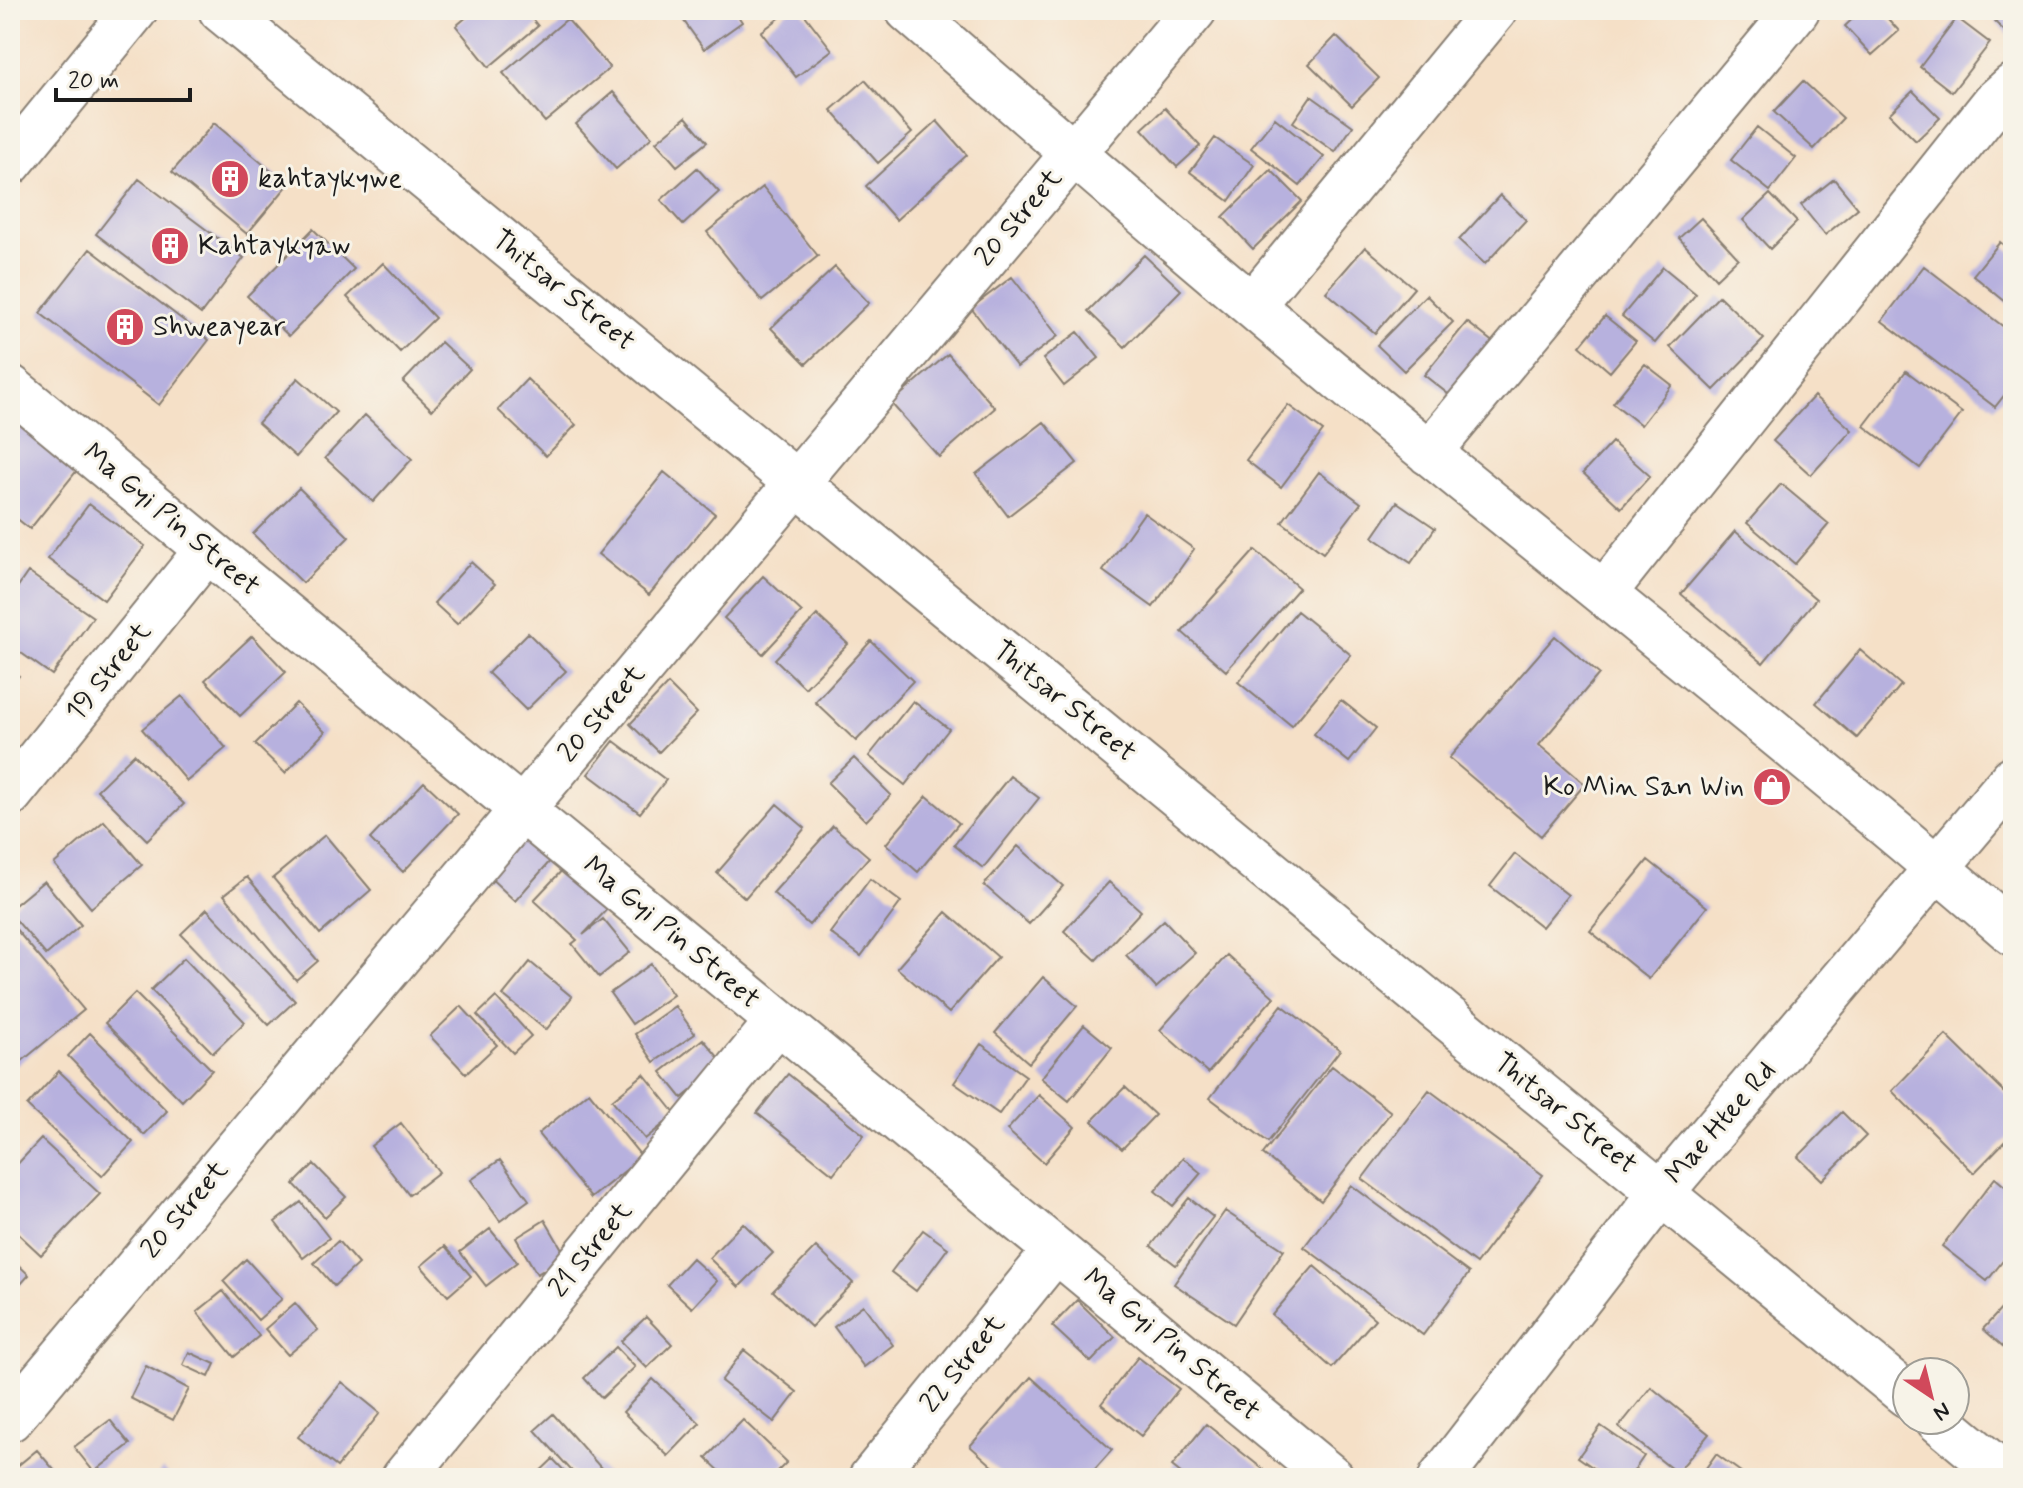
<svg xmlns="http://www.w3.org/2000/svg" width="2023" height="1488" font-family="Mynerve,sans-serif">
	<style>
		.building { fill: #b7b1de }
		.lines { fill: none; stroke-linecap: round; stroke-linejoin: round }
		.minor-casing { stroke: #887e72; stroke-width: 48 }
		.minor { stroke: #fff; stroke-width: 44 }
		.labels { text-anchor: middle; dominant-baseline: central; stroke-width: 6; stroke-linejoin: round; paint-order: stroke }
		.poi-label { font-size: 28px; fill: #1c1c1c; stroke: #f7f3e8; text-anchor: start }
		.street-label { font-size: 28px; fill: #1c1c1c; stroke: #f7f3e8 }
	</style>
	<rect width="100%" height="100%" fill="#f7f3e8"/>
	<filter id="ink" filterUnits="userSpaceOnUse"><feTurbulence type="fractalNoise" baseFrequency=".0125" numOctaves="2"/><feDisplacementMap in="SourceGraphic" scale="16" xChannelSelector="R" yChannelSelector="G"/><feConvolveMatrix kernelMatrix="1 2 1 2 8 2 1 2 1" color-interpolation-filters="sRGB"/></filter>
	<filter id="wash" filterUnits="userSpaceOnUse"><feTurbulence type="fractalNoise" baseFrequency=".006" numOctaves="4" result="noise"/><feDisplacementMap in="SourceGraphic" scale="32" xChannelSelector="R" yChannelSelector="G"/><feGaussianBlur stdDeviation="1.8" result="paint"/><feColorMatrix in="noise" values="0 0 0 0 0 0 0 0 0 0 0 0 0 0 0 0 0 1.4 0 .05"/><feComposite in="paint" operator="in"/></filter>
	<g filter="url(#wash)">
		<rect width="100%" height="100%" fill="#f5e0c7"/>
		<g id="blocks">
			<path class="building" d="M475,10h50l13,16 -49,41 -33,-41z
				M676,10h58l8,12 -38,27z
				M790,10h11l31,40 -36,27 -35,-45z
				M1862,10h18l19,21 -27,24 -27,-29z
				M2007,10h6v29l-18,-17z
				M1957,18l33,25 -38,49 -32,-25z
				M567,19l43,49 -65,54 -42,-49z
				M1336,36l43,42 -27,28 -43,-42z
				M865,80l47,53 -34,30 -47,-53z
				M1803,81l40,37 -29,31 -40,-37z
				M1913,91l27,27 -24,23 -27,-27z
				M613,92l39,45 -36,32 -40,-45z
				M1311,96l42,30 -18,26 -42,-30z
				M1165,108l35,38 -23,21 -35,-38z
				M686,117l21,25 -30,24 -21,-24z
				M1275,118l49,39 -24,29 -49,-38z
				M937,121l30,34 -71,65 -30,-34z
				M214,123l74,62 -41,49 -75,-62z
				M1757,127l39,31 -26,33 -39,-31z
				M1215,138l39,27 -25,36 -39,-29z
				M697,168l22,24 -36,33 -22,-25z
				M1271,170l31,31 -49,48 -30,-32z
				M139,179l105,79 -43,56 -105,-80z
				M1834,179l24,29 -33,27 -24,-30z
				M763,187l55,69 -56,45 -55,-69z
				M1770,194l27,28 -27,27 -27,-29z
				M1500,195l26,25 -41,44 -26,-24z
				M1701,218l37,40 -22,21 -37,-41z
				M313,229l41,40 -65,67 -42,-40z
				M2000,242l13,11v55l-40,-33z
				M1365,247l49,41 -39,45 -49,-41z
				M90,249l119,91 -50,65 -119,-92z
				M1144,255l37,35 -56,57 -37,-36z
				M383,263l52,55 -35,34 -53,-55z
				M1924,266l89,68v50l-18,23 -113,-86z
				M835,267l34,36 -63,61 -35,-36z
				M1663,267l33,27 -41,49 -33,-27z
				M1012,277l46,59 -41,31 -46,-59z
				M1426,295l27,27 -49,49 -27,-26z
				M1719,296l45,43 -50,51 -44,-43z
				M1605,316l31,25 -26,31 -30,-26z
				M1467,322l28,22 -43,53 -28,-22z
				M1078,332l21,26 -35,28 -21,-27z
				M441,342l29,27 -38,41 -29,-28z
				M948,354l47,54 -56,49 -48,-54z
				M1645,364l27,21 -31,40 -28,-22z
				M1906,371l56,42 -42,55 -56,-42z
				M298,378l38,34 -40,45 -38,-34z
				M527,379l49,46 -30,31 -48,-46z
				M1814,396l38,34 -41,45 -38,-34z
				M1288,405l35,26 -42,56 -35,-27z
				M10,412l69,56 -49,61 -20,-16z
				M365,415l47,44 -39,43 -48,-44z
				M1044,422l33,41 -69,53 -32,-42z
				M1612,442l38,34 -29,32 -38,-35z
				M664,472l51,42 -66,81 -51,-41z
				M1319,472l42,31 -38,50 -41,-31z
				M1781,484l48,40 -34,40 -48,-41z
				M299,488l50,49 -46,46 -50,-49z
				M1397,502l38,26 -24,35 -38,-26z
				M89,504l56,42 -41,54 -56,-41z
				M1144,513l50,36 -41,58 -50,-36z
				M1735,531l81,68 -53,64 -82,-69z
				M1255,550l44,38 -73,83 -44,-39z
				M471,562l24,22 -38,40 -23,-21z
				M28,572l65,45 -41,58 -42,-30v-47z
				M763,576l39,36 -39,42 -39,-36z
				M1297,611l54,44 -59,71 -54,-44z
				M817,615l31,29 -43,44 -30,-29z
				M528,633l38,38 -40,39 -38,-37z
				M252,636l34,36 -46,44 -35,-36z
				M1555,636l44,38 -60,71 46,39 -44,52 -92,-78z
				M871,641l42,40 -57,60 -41,-39z
				M1860,650l41,35 -44,53 -41,-35z
				M10,669l9,7 -9,11z
				M668,684l29,29 -38,39 -29,-28z
				M182,696l44,52 -39,33 -45,-52z
				M1341,700l35,28 -27,34 -35,-28z
				M913,701l36,28 -44,56 -36,-29z
				M296,703l29,29 -40,41 -30,-29z
				M614,741l52,39 -26,33 -52,-39z
				M134,754l50,50 -37,36 -50,-50z
				M854,758l37,37 -25,26 -38,-38z
				M1010,776l29,22 -56,70 -29,-23z
				M424,782l34,32 -55,58 -33,-33z
				M927,796l32,27 -41,49 -32,-28z
				M777,804l28,24 -60,70 -28,-25z
				M104,821l38,44 -51,43 -37,-44z
				M833,826l36,31 -60,68 -36,-32z
				M523,833l29,26 -37,42 -29,-27z
				M325,835l46,55 -51,44 -47,-56z
				M1018,846l45,40 -34,38 -45,-39z
				M1515,854l53,41 -26,32 -52,-41z
				M1648,860l59,47 -58,72 -59,-48z
				M567,865l43,41 -27,29 20,-16 27,33 -31,25 -27,-33 5,-4 -43,-40z
				M247,877l71,84 -22,19 -72,-85z
				M870,879l31,23 -40,54 -31,-23z
				M44,881l37,44 -35,30 -36,-42v-4z
				M1109,882l32,29 -45,49 -32,-29z
				M207,909l88,92 -26,24 -88,-91z
				M946,912l52,45 -49,56 -52,-45z
				M1164,920l31,33 -39,35 -30,-33z
				M14,927l70,83 -74,61v-141z
				M1227,955l47,42 -66,76 -48,-43z
				M184,958l61,64 -32,31 -62,-63z
				M530,962l42,35 -26,33 -43,-35z
				M651,964l22,31 -41,29 -22,-31z
				M1043,977l34,29 -48,57 -34,-30z
				M135,993l77,77 -30,31 -77,-78z
				M496,997l35,39 -18,17 -36,-38z
				M1282,1005l58,45 -72,92 -58,-44z
				M461,1006l36,39 -31,29 -36,-38z
				M675,1006l20,28 -41,28 -19,-28z
				M1084,1025l28,23 -43,53 -28,-23z
				M90,1033l77,78 -23,24 -76,-79z
				M1946,1035l67,66v32l-39,40 -82,-82z
				M703,1039l21,25 -42,34 -21,-26z
				M981,1044l45,32 -27,38 -45,-31z
				M1332,1066l59,46 -70,89 -58,-47z
				M59,1071l74,71 -31,34 -75,-70z
				M644,1074l32,40 -31,25 -33,-39z
				M788,1074l76,61 -31,39 -76,-61z
				M1125,1087l30,28 -33,34 -30,-28z
				M1429,1090l114,85 -67,89 -114,-85z
				M589,1092l53,65 -51,41 -53,-64z
				M1039,1095l36,32 -31,36 -37,-33z
				M1842,1112l24,24 -44,44 -24,-23z
				M401,1123l38,49 -30,23 -38,-49z
				M41,1139l59,55 -59,61 -31,-29v-54z
				M1183,1158l18,15 -28,33 -18,-15z
				M500,1160l29,40 -29,21 -29,-41z
				M314,1164l32,33 -21,20 -31,-33z
				M1995,1178l18,15v55l-26,33 -45,-35z
				M1351,1185l118,88 -46,62 -119,-88z
				M1189,1198l24,19 -37,48 -25,-19z
				M301,1202l28,36 -26,20 -28,-36z
				M1225,1211l59,39 -50,74 -60,-40z
				M545,1220l21,36 -29,18 -21,-36z
				M743,1223l30,30 -34,34 -30,-29z
				M490,1229l27,33 -31,24 -26,-34z
				M923,1230l25,18 -32,43 -25,-19z
				M338,1241l20,23 -24,22 -20,-23z
				M445,1246l26,30 -23,20 -27,-30z
				M816,1247l37,36 -42,44 -38,-36z
				M10,1257l19,18 -19,21z
				M692,1258l25,23 -25,27 -25,-23z
				M246,1259l36,40 -24,21 -35,-39z
				M1314,1266l61,53 -43,49 -60,-53z
				M223,1291l36,45 -25,21 -37,-45z
				M2013,1296v59l-30,-26z
				M1077,1300l38,37 -24,25 -39,-36z
				M295,1303l23,27 -30,25 -23,-26z
				M863,1305l30,40 -29,22 -30,-40z
				M646,1317l26,27 -25,24 -26,-27z
				M616,1347l19,20 -33,31 -18,-20z
				M744,1350l53,42 -23,30 -53,-41z
				M189,1352l26,12 -6,13 -26,-12z
				M1138,1357l41,32 -38,47 -40,-32z
				M146,1366l43,23 -16,31 -43,-22z
				M1031,1377l81,73 -25,28h-81l-36,-32z
				M653,1379l47,44 -32,33 -45,-44z
				M342,1382l38,31 -43,54 -39,-30z
				M1651,1387l58,47 -32,39 -58,-46z
				M553,1414l57,64h-32l-43,-48z
				M110,1420l20,24 -36,28 -20,-25z
				M743,1420l44,42 -16,16h-44l-21,-20z
				M1206,1424l68,54h-87l-15,-12z
				M1601,1426l43,30 -15,22h-21l-30,-21z
				M37,1450l24,28h-51v-6z
				M1716,1454l29,21 -2,3h-44z
				M553,1459l18,19h-38z
				M163,1469l10,9h-18z"/>
		</g>
	</g>
	<g filter="url(#ink)">
		<use href="#blocks" fill-opacity="0" stroke="#887e72" stroke-width="2"/>
		<g class="lines">
			<defs>
				<path id="minor" d="M221,10l1686,1385
					M908,10c173,151 346,300 524,445 195,158 391,314 581,478
					M10,163l125,-153
					M1253,304l242,-294
					M10,387l1322,1091
					M1429,453l368,-443
					M1604,593l390,-490 19,-17
					M10,794l197,-244
					M10,1419l1184,-1409
					M1938,1420l70,58
					M404,1478l374,-457
					M871,1478l185,-228
					M1441,1478l220,-285 352,-415"/>
			</defs>
			<use href="#minor" class="minor-casing"/>
			<use href="#minor" class="minor"/>
		</g>
	</g>
	<defs>
		<symbol id="building-disc" viewBox="-11 -11 22 22"><circle r="9.5" fill="#d1495b" stroke="#f7f3e8"/><path d="M-4-6H4V6H1V3H-1V6H-4ZM-2.5-4.3h1.7v1.8h-1.7ZM.8-4.3h1.7v1.8H.8ZM-2.5-1h1.7V.8h-1.7ZM.8-1h1.7V.8H.8Z" fill="#fff"/></symbol>
		<symbol id="shop-disc" viewBox="-11 -11 22 22"><circle r="9.5" fill="#d1495b" stroke="#f7f3e8"/><path d="M-5-2.5h2.3a2.7 3.5 0 0 1 5.4 0H5L5.5 6h-11ZM-1.5-2.5h3a1.5 2.3 0 0 0-3 0Z" fill="#fff"/></symbol>
	</defs>
	<g fill-rule="evenodd">
		<use href="#building-disc" x="208" y="157" width="44" height="44"/>
		<use href="#building-disc" x="148" y="224" width="44" height="44"/>
		<use href="#building-disc" x="103" y="305" width="44" height="44"/>
		<use href="#shop-disc" x="1750" y="765" width="44" height="44"/>
	</g>
	<g class="labels">
		<g class="poi-label">
			<text x="258" y="179">kahtaykywe</text>
			<text x="198" y="246">Kahtaykyaw</text>
			<text x="153" y="327">Shweayear</text>
			<text x="1744" y="787" text-anchor="end">Ko Min San Win</text>
		</g>
		<g class="street-label">
			<text transform="translate(1019 218) rotate(-50)">20 Street</text>
			<text transform="translate(563 291) rotate(39)">Thitsar Street</text>
			<text transform="translate(171 520) rotate(40)">Ma Gyi Pin Street</text>
			<text transform="translate(109 672) rotate(-51)">19 Street</text>
			<text transform="translate(1064 702) rotate(39)">Thitsar Street</text>
			<text transform="translate(602 714) rotate(-50)">20 Street</text>
			<text transform="translate(671 933) rotate(40)">Ma Gyi Pin Street</text>
			<text transform="translate(1565 1114) rotate(39)">Thitsar Street</text>
			<text transform="translate(1721 1123) rotate(-49)">Mae Htee Rd</text>
			<text transform="translate(185 1210) rotate(-50)">20 Street</text>
			<text transform="translate(591 1250) rotate(-51)">21 Street</text>
			<text transform="translate(1171 1345) rotate(40)">Ma Gyi Pin Street</text>
			<text transform="translate(963 1364) rotate(-51)">22 Street</text>
		</g>
	</g>
	<rect width="2023" height="1488" fill="none" stroke="#f7f3e8" stroke-width="40"/>
	<g transform="translate(1931 1396) rotate(145)"><circle r="38" fill="#f7f3e8" stroke="#9f9d96" stroke-width="2"/>
	<path d="M0-6L14 30L0 20L-14 30Z" fill="#d1495b"/>
	<text y="-12" font-size="22" font-weight="bold" text-anchor="middle" fill="#1c1c1c">N</text>
	</g>
	<path d="M56 88v12h134v-12" fill="none" stroke="#1c1c1c" stroke-width="4"/>
	<text x="68" y="88" font-size="24" fill="#1c1c1c" stroke="#f7f3e8" stroke-width="6" paint-order="stroke">20 m</text>
</svg>
